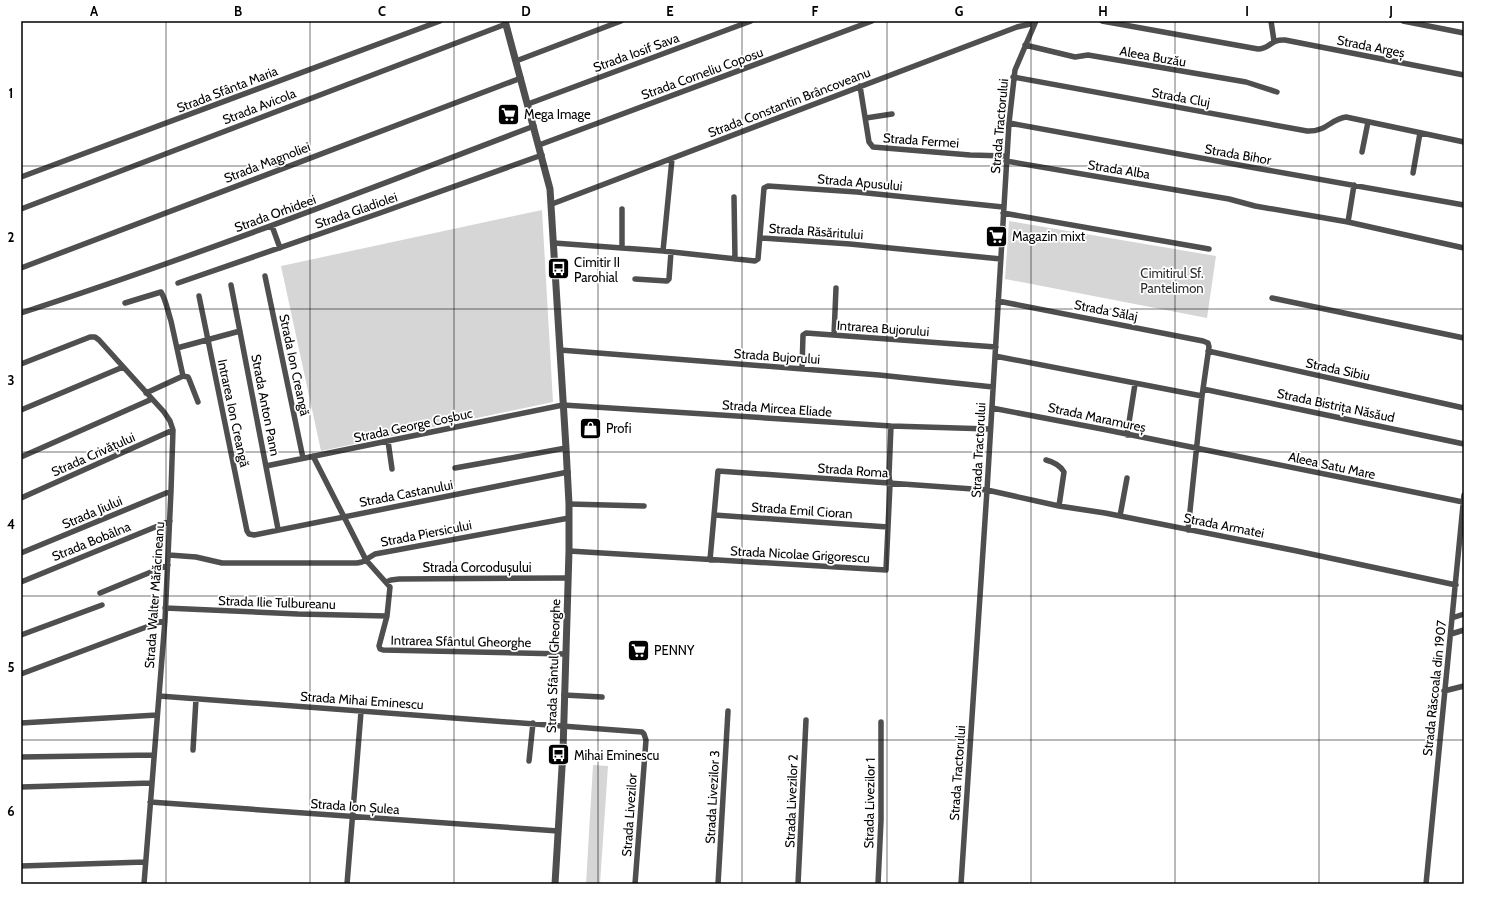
<svg xmlns="http://www.w3.org/2000/svg" width="1485" height="905" font-family="Cabin,sans-serif">
	<style>
		.green { fill: #d6d6d6 }
		.lines { fill: none; stroke-linecap: round; stroke-linejoin: round }
		.minor { stroke: #4f4f4f; stroke-width: 5.5 }
		.tertiary { stroke: #4f4f4f; stroke-width: 7 }
		.grid { fill: none; stroke: #000; stroke-width: 1; stroke-opacity: 0.55 }
		.labels { text-anchor: middle; dominant-baseline: central; stroke-width: 3.5; stroke-linejoin: round; paint-order: stroke }
		.street-label { font-size: 13px; fill: #000; stroke: #fff }
		.poi-label { font-size: 13px; fill: #000; stroke: #fff; text-anchor: start }
		.park-label { font-size: 13px; fill: #2d2d2d; stroke: #fff }
		.neatline { fill: none; stroke: #000; stroke-width: 1.5 }
		.grid-label { font-size: 13px; text-anchor: middle; font-weight: bold; fill: #000 }
	</style>
	<rect width="100%" height="100%" fill="#fff"/>
	<path class="green" d="M542,210l11,192 -232,49 -40,-185z
		M1009,221l207,35 -9,62 -202,-39z
		M593,765l15,1 -8,118h-14z"/>
	<g class="lines">
		<path class="minor" d="M1102,21l156,28c12,0 12,-10 27,-9l179,35
			M1271,21l3,20
			M1403,21l61,12
			M1025,45l50,12 13,-2 158,27 31,10
			M516,61l105,-40
			M1013,77l294,54c19,1 24,-12 39,-14l118,25
			M860,86l9,56 4,5 97,8 36,1
			M528,104l223,-83
			M866,118l26,-4
			M1009,123l241,44 214,38
			M539,145l333,-124
			M1362,152l6,-30
			M1006,161l223,38 26,7 93,16 116,26
			M1413,173l7,-40
			M21,177l419,-156
			M734,197l1,62
			M552,204l465,-177 18,-4
			M21,209l485,-185
			M1003,213l206,36
			M1348,222l6,-37
			M272,226l8,22
			M761,238l89,6 151,15
			M554,243l109,8 92,10 3,-2 6,-71 4,-2 89,6 146,15
			M622,248v-39
			M663,251l9,-92
			M21,268l500,-190
			M265,276l38,182
			M635,279l32,2 2,-2 2,-27
			M178,283l202,-70 162,-58
			M231,285l47,244
			M199,296l48,235 2,3 5,1 314,-63
			M1272,298l192,40
			M998,301l205,40 5,2 1,4 -7,49 -14,134
			M125,303l36,-11c5,8 7,20 10,29 4,19 8,37 12,55l-37,17
			M21,313c173,-56 343,-122 513,-187
			M834,335l2,-47
			M177,348l63,-17
			M560,350l319,25 114,12
			M1208,351l256,57
			M995,356l207,40
			M21,364l69,-27h5l4,3 65,72 6,9 3,9 -2,61 -6,129 -21,264
			M802,369l1,-34 3,-2 190,14
			M183,376l5,1 1,2 9,23
			M1203,389l261,55
			M992,408l110,21 361,73
			M21,410l102,-43
			M1127,435l8,-51
			M388,441l4,28
			M313,456l53,104 24,27 -3,29 -8,30 1,3 3,1 182,4
			M21,457l131,-58
			M1046,460c8,2 14,5 18,12l-5,34
			M266,466l297,-61 328,21 99,3
			M455,468l111,-20
			M21,498l152,-68
			M569,504l75,2
			M714,515l174,12
			M1120,516l7,-38
			M569,551l317,19 4,-86 -1,-9 2,-49
			M21,553l150,-62
			M169,555l27,2 26,6h135l5,-1 13,-8 194,-36
			M710,560l8,-89 269,19 72,16 46,7 192,38 159,34
			M21,582l149,-61
			M386,582l5,-2 8,-1 169,-1
			M100,593l68,-28
			M165,608l133,6 89,2
			M1452,618l12,-4
			M1451,634l13,-4
			M21,635l81,-30
			M21,674l144,-54
			M1444,691l20,-5
			M564,695l38,2
			M159,696l483,36 2,2 2,6 -11,144
			M21,723l136,-8
			M193,750l3,-51
			M21,757l133,-2
			M529,761l4,-38
			M21,787l130,-4
			M150,802l408,29
			M21,866l124,-4
			M347,884l14,-172
			M718,884l10,-173
			M798,884l8,-164
			M878,884l3,-64v-98
			M961,884l26,-394 22,-367 6,-53 21,-49
			M1426,884l38,-389"/>
		<path class="tertiary" d="M505,21l45,168 16,259 3,56v47l-6,200 -8,133"/>
	</g>
	<path class="grid" d="M166,21v863M310,21v863M454,21v863M598,21v863M742,21v863M887,21v863M1031,21v863M1175,21v863M1319,21v863M21,166h1443M21,309h1443M21,452h1443M21,596h1443M21,740h1443"/>
	<defs>
		<symbol id="supermarket-square" viewBox="-11 -11 22 22"><rect x="-9" y="-9" width="18" height="18" rx="4" fill="#000" stroke="#fff"/><path d="M-6-5.5h2.5l.6 2H6L4.5 2H-2.5L-4.4-4H-6ZM-1.5 3.2a1.3 1.3 0 1 0 .1 0ZM3 3.2a1.3 1.3 0 1 0 .1 0Z" fill="#fff"/></symbol>
		<symbol id="bus-square" viewBox="-11 -11 22 22"><rect x="-9" y="-9" width="18" height="18" rx="4" fill="#000" stroke="#fff"/><path d="M-5-6H5V4H4V6H2V4H-2V6H-4V4H-5ZM-3.5-4V0h7V-4ZM-3.5 1.2v1.5H-2V1.2ZM2 1.2v1.5H3.5V1.2Z" fill="#fff"/></symbol>
		<symbol id="shop-square" viewBox="-11 -11 22 22"><rect x="-9" y="-9" width="18" height="18" rx="4" fill="#000" stroke="#fff"/><path d="M-5-2.5h2.3a2.7 3.5 0 0 1 5.4 0H5L5.5 6h-11ZM-1.5-2.5h3a1.5 2.3 0 0 0-3 0Z" fill="#fff"/></symbol>
	</defs>
	<g fill-rule="evenodd">
		<use href="#supermarket-square" x="496" y="102" width="25" height="25"/>
		<use href="#supermarket-square" x="984" y="224" width="25" height="25"/>
		<use href="#bus-square" x="546" y="256" width="25" height="25"/>
		<use href="#shop-square" x="578" y="416" width="25" height="25"/>
		<use href="#supermarket-square" x="626" y="638" width="25" height="25"/>
		<use href="#bus-square" x="546" y="742" width="25" height="25"/>
	</g>
	<g class="labels">
		<g class="street-label">
			<text transform="translate(1371 46) rotate(11)">Strada Argeș</text>
			<text transform="translate(636 52) rotate(-20)">Strada Iosif Sava</text>
			<text transform="translate(1153 56) rotate(10)">Aleea Buzău</text>
			<text transform="translate(702 73) rotate(-20)">Strada Corneliu Coposu</text>
			<text transform="translate(227 89) rotate(-21)">Strada Sfânta Maria</text>
			<text transform="translate(1181 97) rotate(10)">Strada Cluj</text>
			<text transform="translate(789 102) rotate(-21)">Strada Constantin Brâncoveanu</text>
			<text transform="translate(259 106) rotate(-21)">Strada Avicola</text>
			<text transform="translate(999 126) rotate(-85)">Strada Tractorului</text>
			<text transform="translate(921 140) rotate(4)">Strada Fermei</text>
			<text transform="translate(1238 154) rotate(10)">Strada Bihor</text>
			<text transform="translate(267 162) rotate(-21)">Strada Magnoliei</text>
			<text transform="translate(1119 169) rotate(9)">Strada Alba</text>
			<text transform="translate(860 182) rotate(5)">Strada Apusului</text>
			<text transform="translate(356 210) rotate(-19)">Strada Gladiolei</text>
			<text transform="translate(275 213) rotate(-20)">Strada Orhideei</text>
			<text transform="translate(816 231) rotate(4)">Strada Răsăritului</text>
			<text transform="translate(1106 310) rotate(11)">Strada Sălaj</text>
			<text transform="translate(883 328) rotate(4)">Intrarea Bujorului</text>
			<text transform="translate(777 356) rotate(4)">Strada Bujorului</text>
			<text transform="translate(295 365) rotate(78)">Strada Ion Creangă</text>
			<text transform="translate(1338 369) rotate(12)">Strada Sibiu</text>
			<text transform="translate(266 405) rotate(79)">Strada Anton Pann</text>
			<text transform="translate(1336 405) rotate(12)">Strada Bistrița Năsăud</text>
			<text transform="translate(777 408) rotate(4)">Strada Mircea Eliade</text>
			<text transform="translate(234 413) rotate(78)">Intrarea Ion Creangă</text>
			<text transform="translate(1097 417) rotate(12)">Strada Maramureș</text>
			<text transform="translate(413 425) rotate(-12)">Strada George Coșbuc</text>
			<text transform="translate(978 450) rotate(-87)">Strada Tractorului</text>
			<text transform="translate(93 454) rotate(-24)">Strada Crivățului</text>
			<text transform="translate(1332 465) rotate(12)">Aleea Satu Mare</text>
			<text transform="translate(853 470) rotate(4)">Strada Roma</text>
			<text transform="translate(406 493) rotate(-11)">Strada Castanului</text>
			<text transform="translate(802 510) rotate(4)">Strada Emil Cioran</text>
			<text transform="translate(92 512) rotate(-23)">Strada Jiului</text>
			<text transform="translate(1224 525) rotate(11)">Strada Armatei</text>
			<text transform="translate(426 533) rotate(-11)">Strada Piersicului</text>
			<text transform="translate(91 541) rotate(-22)">Strada Bobâlna</text>
			<text transform="translate(800 554) rotate(3)">Strada Nicolae Grigorescu</text>
			<text x="477" y="567">Strada Corcodușului</text>
			<text transform="translate(154 595) rotate(-86)">Strada Walter Mărăcineanu</text>
			<text transform="translate(277 602) rotate(2)">Strada Ilie Tulbureanu</text>
			<text transform="translate(461 641) rotate(1)">Intrarea Sfântul Gheorghe</text>
			<text transform="translate(553 666) rotate(-88)">Strada Sfântul Gheorghe</text>
			<text transform="translate(1434 688) rotate(-84)">Strada Răscoala din 1907</text>
			<text transform="translate(362 700) rotate(4)">Strada Mihai Eminescu</text>
			<text transform="translate(957 773) rotate(-86)">Strada Tractorului</text>
			<text transform="translate(712 797) rotate(-87)">Strada Livezilor 3</text>
			<text transform="translate(791 801) rotate(-88)">Strada Livezilor 2</text>
			<text transform="translate(869 803) rotate(-89)">Strada Livezilor 1</text>
			<text transform="translate(355 806) rotate(4)">Strada Ion Șulea</text>
			<text transform="translate(629 815) rotate(-86)">Strada Livezilor</text>
		</g>
		<g class="poi-label">
			<text x="524" y="114">Mega Image</text>
			<text x="1012" y="236">Magazin mixt</text>
			<text x="574" y="262">Cimitir II<tspan x="574" dy="15">Parohial</tspan></text>
			<text x="606" y="428">Profi</text>
			<text x="654" y="650">PENNY</text>
			<text x="574" y="755">Mihai Eminescu</text>
		</g>
		<g class="park-label">
			<text x="1172" y="273">Cimitirul Sf.<tspan x="1172" dy="15">Pantelimon</tspan></text>
		</g>
	</g>
	<rect width="1485" height="905" fill="none" stroke="#ffffff" stroke-width="44"/>
	<rect x="22" y="22" width="1441" height="861" class="neatline"/>
	<g class="grid-label">
		<text x="94" y="16">A</text>
		<text x="238" y="16">B</text>
		<text x="382" y="16">C</text>
		<text x="526" y="16">D</text>
		<text x="670" y="16">E</text>
		<text x="815" y="16">F</text>
		<text x="959" y="16">G</text>
		<text x="1103" y="16">H</text>
		<text x="1247" y="16">I</text>
		<text x="1391" y="16">J</text>
		<text x="11" y="98">1</text>
		<text x="11" y="242">2</text>
		<text x="11" y="385">3</text>
		<text x="11" y="529">4</text>
		<text x="11" y="672">5</text>
		<text x="11" y="816">6</text>
	</g>
</svg>
